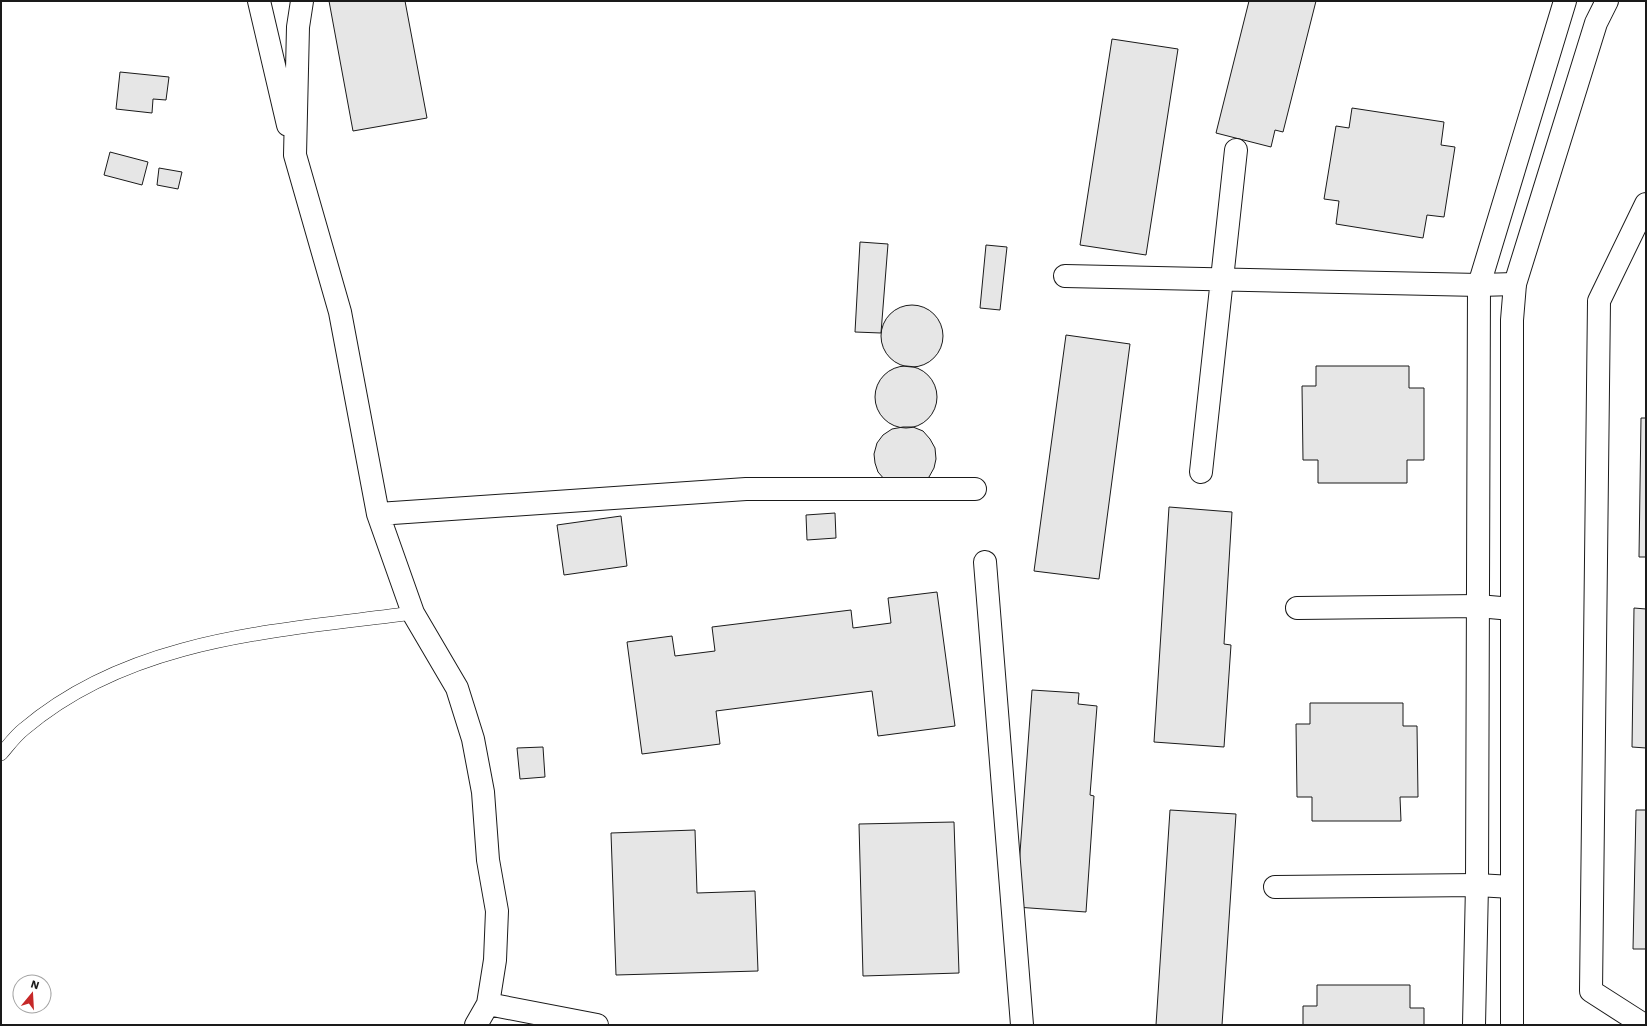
<svg xmlns="http://www.w3.org/2000/svg" width="1647" height="1026" font-family="'Work Sans',sans-serif">
	<style>
		.building { fill: #e6e6e6; stroke: #1a1a1a }
		.lines { fill: none; stroke-linecap: round; stroke-linejoin: round }
		.service-casing { stroke: #1a1a1a; stroke-width: 14 }
		.minor-casing { stroke: #1a1a1a; stroke-width: 24 }
		.tertiary-casing { stroke: #1a1a1a; stroke-width: 24 }
		.service { stroke: #fff; stroke-width: 13 }
		.minor { stroke: #fff; stroke-width: 22 }
		.tertiary { stroke: #fff; stroke-width: 22 }
	</style>
	<rect width="100%" height="100%" fill="#fff"/>
	<path class="building" d="M329,1h76l22,117 -74,13z
		M1249,1h67l-33,131 -8,-2 -4,17 -55,-14z
		M1112,39l66,10 -32,206 -66,-10z
		M120,72l49,5 -3,23 -13,-1 -1,14 -36,-4z
		M1352,108l92,14 -3,23 14,2 -11,70 -17,-2 -4,23 -87,-14 3,-23 -15,-2 12,-73 13,2z
		M110,152l38,10 -6,23 -38,-10z
		M159,168l23,4 -4,17 -21,-4z
		M860,242l28,2 -7,89 -26,-1z
		M986,245l21,2 -7,63 -20,-2z
		M881 336a31 31 0 1 1 62 0a31 31 0 1 1-62 0Z
		M1066,335l64,9 -31,235 -65,-8z
		M1316,366h93v22h15v72h-17v23h-89v-23h-15l-1,-74h14z
		M875 397a31 31 0 1 1 62 0a31 31 0 1 1-62 0Z
		M1641,418h5v139h-7z
		M903,427h10l10,4 7,8 5,9 1,11 -2,9 -5,9 -8,6 -36,-3 -7,-8 -3,-9 -1,-9 3,-11 6,-8 9,-6z
		M1169,507l63,5 -8,132 7,1 -7,102 -70,-5z
		M835,513l1,25 -29,2 -1,-25z
		M621,516l6,50 -63,9 -7,-50z
		M937,592l18,134 -77,10 -6,-45 -156,20 4,33 -78,10 -15,-112 45,-6 3,20 40,-5 -3,-24 139,-17 2,18 38,-5 -3,-25z
		M1634,608l12,1v139l-14,-1z
		M1032,690l47,3 -1,11 19,2 -7,89 4,1 -8,116 -70,-5z
		M1310,703h93v23h14l1,71h-18l1,24h-89v-24h-15l-1,-73h14z
		M543,747l2,30 -25,2 -3,-31z
		M1170,810l66,4 -14,211h-66z
		M1636,810h10v139h-13z
		M954,822l5,151 -96,3 -4,-152z
		M695,830l2,63 58,-2 3,80 -142,4 -5,-142z
		M1317,985h93v23h14v17h-121v-19h14z"/>
	<g class="lines">
		<defs>
			<path id="service" d="M1,754c7,-8 14,-18 23,-25 108,-92 255,-98 389,-116"/>
			<path id="minor" d="M259,1l29,124
				M302,1l-4,26 -3,128 45,157 38,202 35,99 44,75 16,51 10,53 5,68 9,51 -2,49 -7,44 -12,21
				M1065,276l414,9 36,-1
				M1201,472l35,-322
				M378,514l368,-25h229
				M985,562l37,463
				M1297,608l181,-2 34,3
				M1275,887l202,-2 35,2
				M488,1004l109,21
				M1644,1025l-53,-34 8,-690 47,-97"/>
			<path id="tertiary" d="M1474,1025l3,-140 2,-600 86,-284
				M1512,1025v-705l3,-36 81,-261 11,-22"/>
		</defs>
		<use href="#service" class="service-casing"/>
		<use href="#minor" class="minor-casing"/>
		<use href="#tertiary" class="tertiary-casing"/>
		<use href="#service" class="service"/>
		<use href="#minor" class="minor"/>
		<use href="#tertiary" class="tertiary"/>
	</g>
	<rect width="1647" height="1026" fill="none" stroke="#1a1a1a" stroke-width="4"/>
	<g transform="translate(32 994) rotate(18)"><circle r="19" fill="#ffffff" stroke="#a3a3a3"/>
	<path d="M0-3L7 15L0 10L-7 15Z" fill="#c62828"/>
	<text y="-6" font-size="11" font-weight="bold" text-anchor="middle" fill="#1a1a1a">N</text>
	</g>
</svg>
